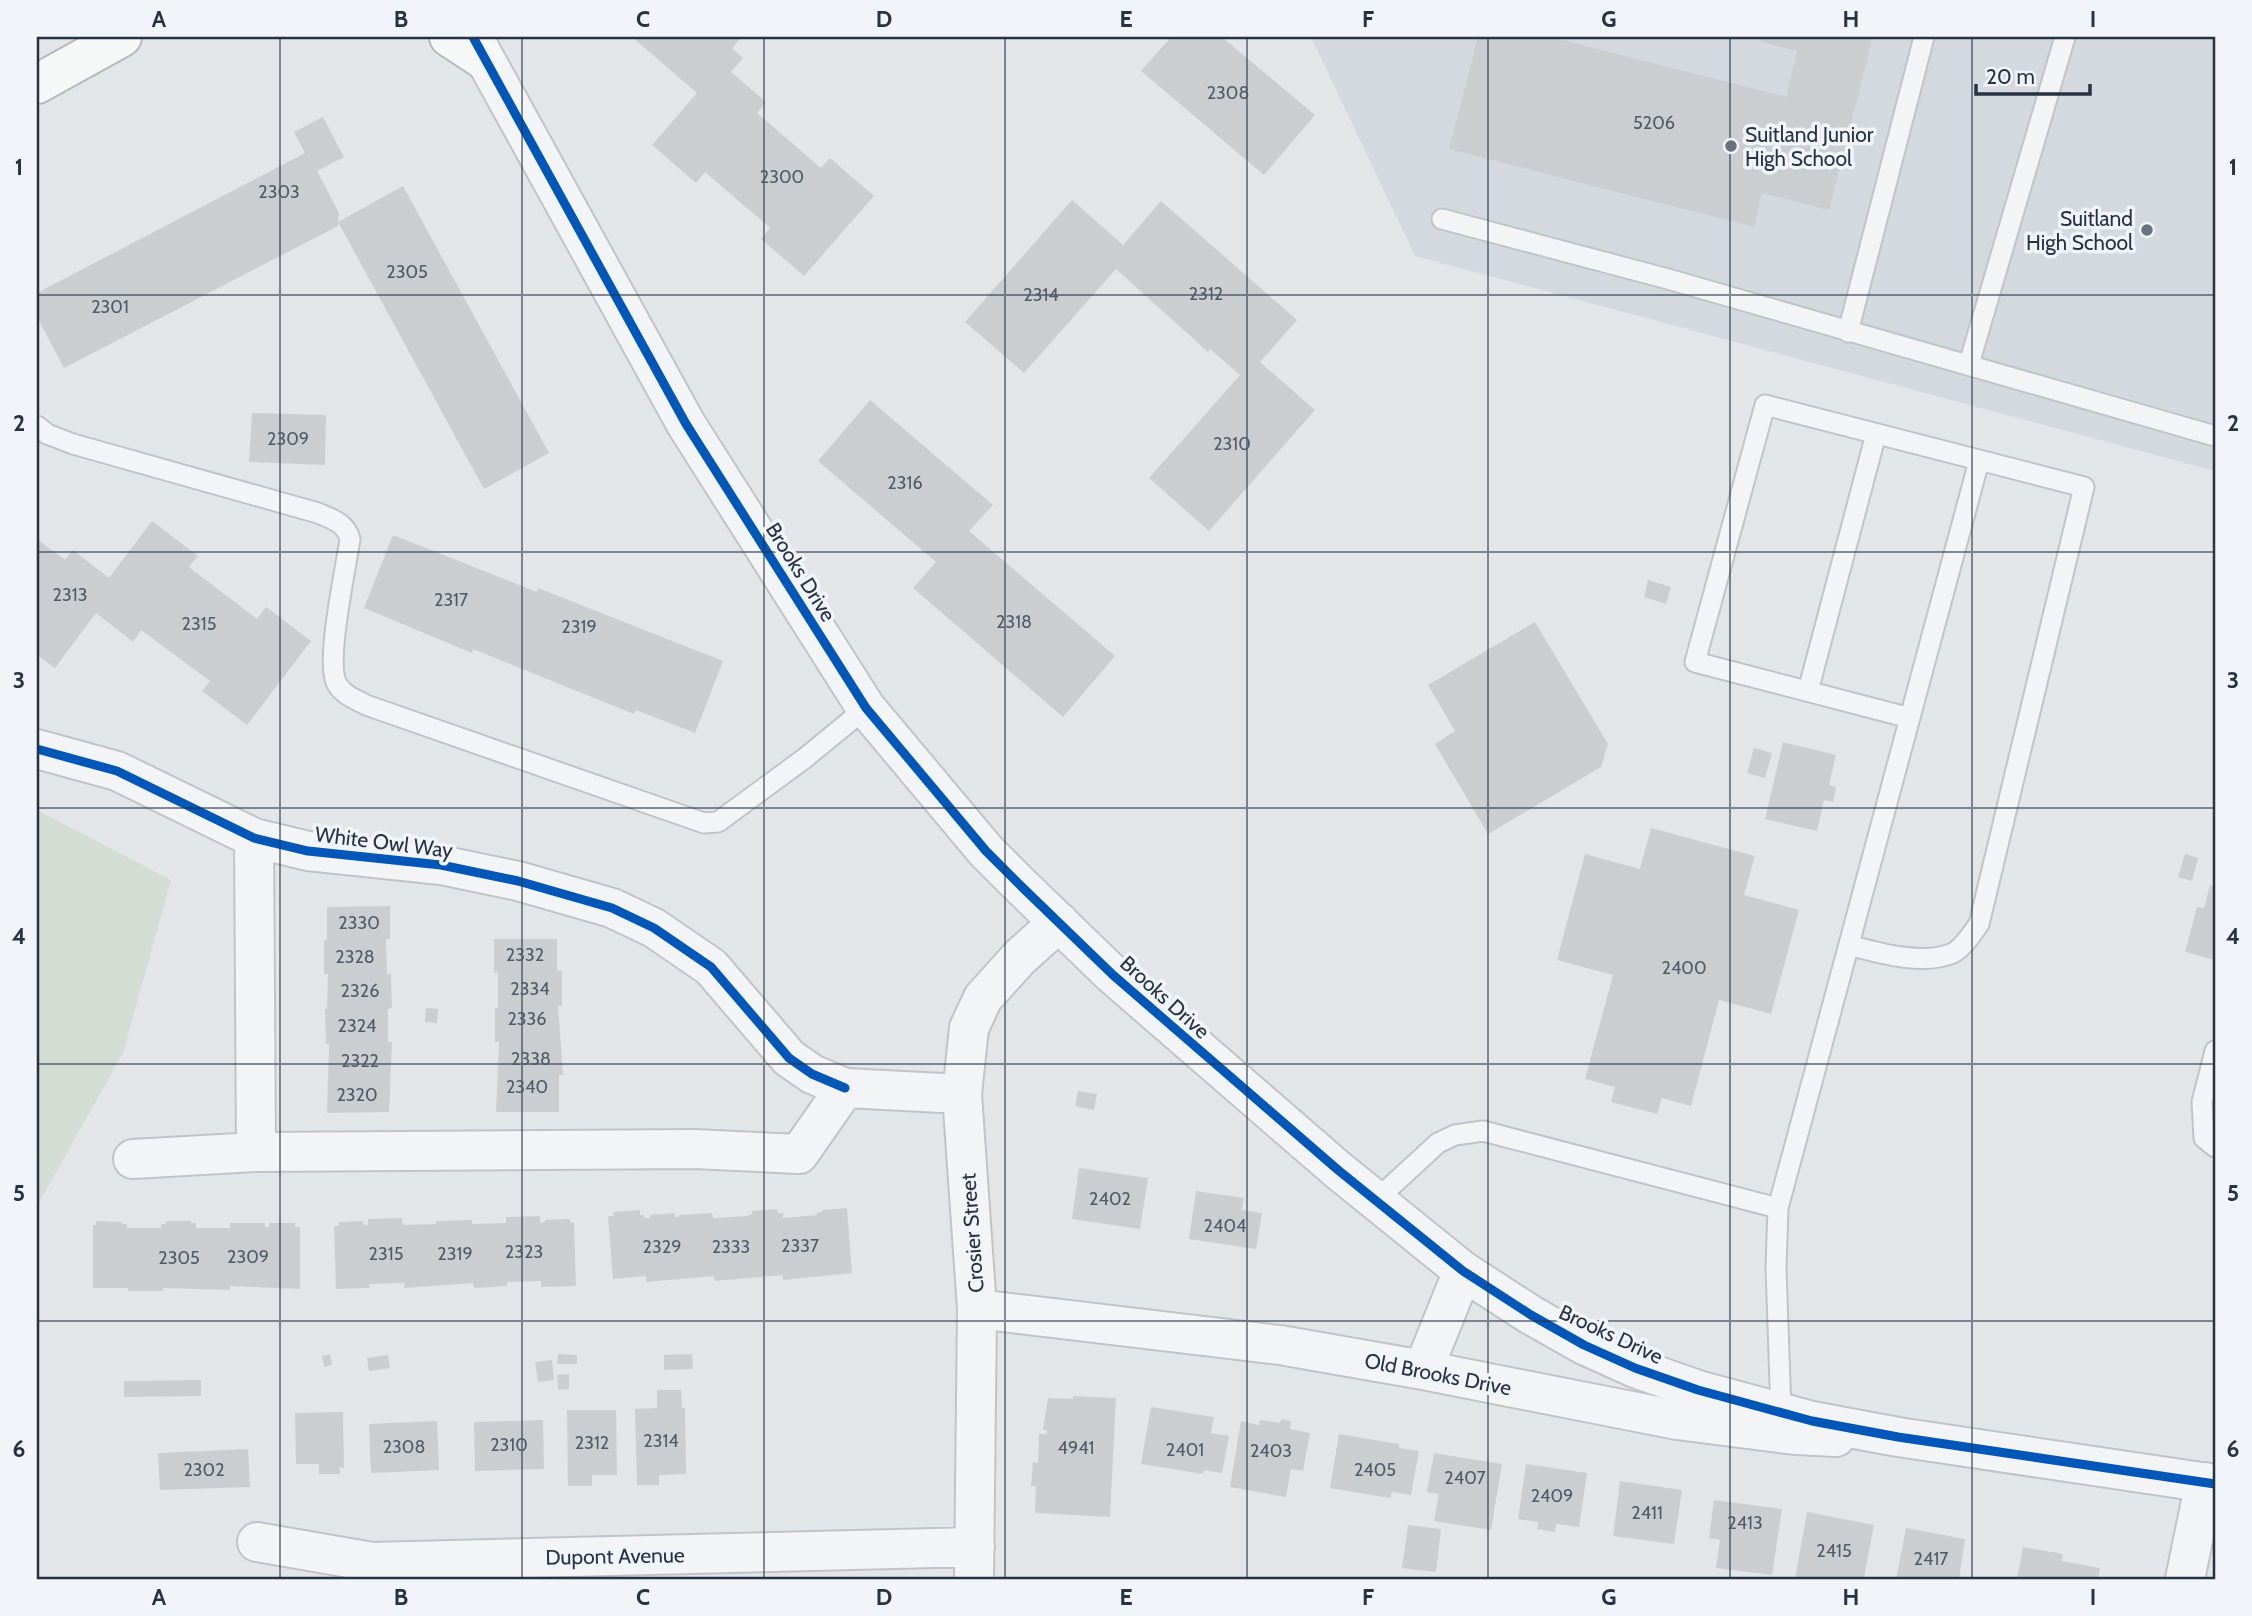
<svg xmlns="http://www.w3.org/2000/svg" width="2252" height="1616" font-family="Cabin,sans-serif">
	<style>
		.built { fill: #d3d9df }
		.green { fill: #d3ddd3 }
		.building { fill: #cbced1 }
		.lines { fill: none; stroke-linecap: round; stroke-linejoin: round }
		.service-casing { stroke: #c1c4c7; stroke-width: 23 }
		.minor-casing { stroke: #c1c4c7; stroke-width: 42 }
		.tertiary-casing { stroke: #c1c4c7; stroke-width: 42 }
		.trunk-casing { stroke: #b5b9be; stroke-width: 42 }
		.service { stroke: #f3f4f5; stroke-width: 19 }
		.minor { stroke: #f3f4f5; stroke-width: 38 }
		.tertiary { stroke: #f3f4f5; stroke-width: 38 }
		.trunk { stroke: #f6f7f7; stroke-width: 38 }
		.cycleway-casing { stroke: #f1f4f8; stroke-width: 13 }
		.cycleway { stroke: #0057b8; stroke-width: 9 }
		.grid { fill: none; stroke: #273244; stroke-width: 2; stroke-opacity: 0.55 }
		.poi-dot { fill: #69717e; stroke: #f1f4f8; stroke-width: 2.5 }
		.labels { text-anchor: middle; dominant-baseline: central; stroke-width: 7; stroke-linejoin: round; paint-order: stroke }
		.number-label { font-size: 18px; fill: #515a68 }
		.poi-label { font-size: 21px; fill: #273244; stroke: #f1f4f8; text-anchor: start }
		.street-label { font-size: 21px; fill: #273244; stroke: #f1f4f8 }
		.neatline { fill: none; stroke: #273244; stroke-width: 2.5 }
		.grid-label { font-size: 23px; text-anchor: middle; font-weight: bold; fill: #273244 }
	</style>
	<rect width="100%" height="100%" fill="#e3e6e9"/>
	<path class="built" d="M1311,37h904v434l-800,-215z"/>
	<path class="green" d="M37,810l134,70 -48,173 -86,153z"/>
	<path class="building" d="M632,37h110l-10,11 11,10 -12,14 35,30 -9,11 64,55 9,-10 44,38 -70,80 -43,-37 9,-11 -65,-56 -9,11 -44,-38 45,-52z
		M1171,37h51l93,78 -51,60 -123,-104z
		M1478,37h73l235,60 11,-46 -38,-10 2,-4h112l-44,173 -67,-17 -8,34 -305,-78z
		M323,117l21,40 -27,14 22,42 -1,13 -274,142 -27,-51v-24l268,-140 -11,-21z
		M403,186l146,267 -65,36 -146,-267z
		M1072,200l51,45 38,-44 136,119 -37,42 55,48 -106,121 -60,-53 91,-103 -30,-26 -2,3 -92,-83 -92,104 -59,-51z
		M870,400l123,105 -24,26 146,125 -52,61 -150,-129 23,-26 -118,-101z
		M252,413l74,2 -1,50 -76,-3z
		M152,521l46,35 -9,11 68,52 9,-12 45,34 -64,84 -45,-34 8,-10 -69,-51 -8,12 -37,-29 -41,55 -18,-13v-116l28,21 8,-10 36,28z
		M393,535l144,57 1,-4 185,73 -28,72 -59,-23 -2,4 -161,-65 -1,4 -108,-45z
		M1648,580l23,7 -5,17 -22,-7z
		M1535,622l73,122 -7,23 -113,67 -53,-90 20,-13 -27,-46z
		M1783,742l53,13 -7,30 7,2 -3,15 -9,-2 -7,31 -52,-12z
		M1754,748l18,5 -7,25 -18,-5z
		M1651,828l104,28 -11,39 55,15 -28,104 -52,-14 -28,106 -29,-8 -5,16 -46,-12 4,-15 -30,-8 28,-104 -56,-15 28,-106 55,15z
		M2185,854l13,4 -6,23 -14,-4z
		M2210,885l5,2v73l-30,-8 12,-45 7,1z
		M390,906v33h-4l1,35h4l1,34 -4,1v33h4l-3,70 -62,1 2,-69h-3l-1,-35h2l1,-35h-4v-34h3v-33z
		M494,939h63v31l5,1v35h-4l5,69h-4v37h-63l3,-70h-4v-34h3v-36l-4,1z
		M426,1008l12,1 -1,14 -12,-1z
		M1078,1091l19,3 -3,16 -19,-4z
		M1079,1168l69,10 -8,51 -68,-10z
		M1196,1191l48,7 -2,12 20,3 -6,36 -67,-10z
		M847,1208l5,65 -69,7v-5l-68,6 -1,-5 -68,6v-6l-33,3 -5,-63h6l-1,-4 27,-2v5h4v3h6v-3l25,-2v4h4v-2l33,-2 1,5 34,-2 5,-2v-3l25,-2 1,4h5v5l34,-3v-3h5v-2z
		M540,1216v7l5,-1v-2l25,-1v3l4,1 2,63 -35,1v-6l-34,1v4l-33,2 -1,-5 -69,5 1,-5 -36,1 1,4 -34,1 -2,-63h5v-4l24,-1v4h5v-6l34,-1 1,7 33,-1v-3l36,-1v4l34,-1v-6z
		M96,1221l26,1v2h5v4h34v-4h5v-3h25v2h5v5h34v-5h35v4h4v-4h26v4h5v62l-70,-3v4l-67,-2v3h-35v-3h-35v-63h3z
		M330,1354l2,11 -8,2 -2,-11z
		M558,1354l19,1v9h-20z
		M692,1354l1,15 -29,1v-15z
		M388,1355l2,13 -21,3 -2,-13z
		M552,1360l2,20 -16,2 -3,-20z
		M569,1374v15l-11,1 -1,-15z
		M201,1380v16l-77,1v-16z
		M657,1390h24l1,18h3l1,66 -27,1v10h-22l-2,-76 22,-1z
		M1073,1396l43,2 -6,119 -75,-4 1,-27h-5l2,-24 5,1 1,-29h8v-4h-4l5,-32 25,1z
		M1151,1407l63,10 -3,16 18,3 -7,37 -18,-3 -1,4 -62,-10z
		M567,1410h49l1,65h-25v11h-24z
		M343,1412l1,56 -4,-1v7h-21v-10h-23l-1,-51z
		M1281,1419l10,2 -1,8 20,4 -7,38 -12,-2 -5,28 -56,-10 11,-66 18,4 1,-5 20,3z
		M543,1420l1,49 -69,2 -1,-49z
		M437,1421l2,49 -68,3 -2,-49z
		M1339,1434l60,10v4l20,3 -8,44 -19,-3 -2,6 -60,-10z
		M248,1449l2,38 -90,3 -2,-37z
		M1434,1453l68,11 -11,66 -57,-9 5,-27 -12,-2z
		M1526,1464l61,9 -8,54 -23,-3 -1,8 -18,-3 1,-7 -20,-3z
		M1620,1481l62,9 -8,54 -61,-8z
		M1714,1500l68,9 -10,66 -56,-7 4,-28 -11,-2z
		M1807,1512l67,13 -10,53 -69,1z
		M1408,1525l33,4 -5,43 -34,-4z
		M1906,1528l59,11 -6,40h-63z
		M2023,1547l40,7 -1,7 38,7 -2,11h-81z"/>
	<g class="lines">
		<defs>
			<path id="service" d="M1442,219l226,60 547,157
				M1848,332l76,-295
				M1969,364l96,-327
				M37,426l10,8 26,10 245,69c14,6 28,10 32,26 -4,29 -24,119 -14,143 5,12 19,17 30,23l338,118 14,-1 87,-64 61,-50
				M1808,691l68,-257
				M1849,945c30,8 74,21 104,8 10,-5 20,-21 26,-29l105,-437 -319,-82 -70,257 215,56
				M2215,1051l-13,51 2,36 11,9
				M1376,1200l62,-57 17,-8 28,-4 295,77
				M1781,1412l-5,-144 2,-60 201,-747"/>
			<path id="minor" d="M37,749l80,22 137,67 54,13 133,14 77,16 94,27 42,20 57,39 78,91 23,16 33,14
				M254,838l2,314
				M133,1159l123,-7 438,-3 105,5 46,-66 117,6
				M977,1309l303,36 143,25 254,50 118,15 41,2
				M1423,1370l40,-99
				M257,1542l115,20 603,-15
				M974,1579l3,-270 -15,-215 7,-66 14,-30 37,-41 39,-35
				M2185,1579l20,-97"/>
			<path id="tertiary" d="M473,37l213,387 180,284 120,143 37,37 90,87 225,195 125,101 68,44 53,30 51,23 63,22 114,31 86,16 317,47"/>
			<path id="trunk" d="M449,37l35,23
				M37,84l85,-47"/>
		</defs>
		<use href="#service" class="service-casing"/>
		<use href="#minor" class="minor-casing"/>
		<use href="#tertiary" class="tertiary-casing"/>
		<use href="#trunk" class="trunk-casing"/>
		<use href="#service" class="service"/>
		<use href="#minor" class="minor"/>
		<use href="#tertiary" class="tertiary"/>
		<use href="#trunk" class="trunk"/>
		<defs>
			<path id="cycleway" d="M473,37l213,387 180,284 120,143 37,37 90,87 225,195 125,101 68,44 53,30 51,23 63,22 114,31 86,16 317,47
				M37,749l80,22 137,67 54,13 133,14 77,16 94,27 42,20 57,39 78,91 23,16 33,14"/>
		</defs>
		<use href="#cycleway" class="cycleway-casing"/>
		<use href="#cycleway" class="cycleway"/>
	</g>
	<path class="grid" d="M280,37v1542M522,37v1542M764,37v1542M1005,37v1542M1247,37v1542M1488,37v1542M1730,37v1542M1972,37v1542M37,295h2178M37,552h2178M37,808h2178M37,1064h2178M37,1321h2178"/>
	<g class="poi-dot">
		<circle cx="1731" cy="146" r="7"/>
		<circle cx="2147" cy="230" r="7"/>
	</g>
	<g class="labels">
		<g class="number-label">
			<text x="1228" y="93">2308</text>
			<text x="1654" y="123">5206</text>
			<text x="782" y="177">2300</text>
			<text x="279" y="192">2303</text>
			<text x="407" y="272">2305</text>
			<text x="1206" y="294">2312</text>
			<text x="1041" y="295">2314</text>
			<text x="110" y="307">2301</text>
			<text x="288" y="439">2309</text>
			<text x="1232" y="444">2310</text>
			<text x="905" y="483">2316</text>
			<text x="70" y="595">2313</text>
			<text x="451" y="600">2317</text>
			<text x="1014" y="622">2318</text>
			<text x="199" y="624">2315</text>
			<text x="579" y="627">2319</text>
			<text x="359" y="923">2330</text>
			<text x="525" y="955">2332</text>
			<text x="355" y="957">2328</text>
			<text x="1684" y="968">2400</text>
			<text x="530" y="989">2334</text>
			<text x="360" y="991">2326</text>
			<text x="527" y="1019">2336</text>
			<text x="357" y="1026">2324</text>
			<text x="531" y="1059">2338</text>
			<text x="360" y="1061">2322</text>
			<text x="527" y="1087">2340</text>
			<text x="357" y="1095">2320</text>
			<text x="1110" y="1199">2402</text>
			<text x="1225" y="1226">2404</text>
			<text x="800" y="1246">2337</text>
			<text x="662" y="1247">2329</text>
			<text x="731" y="1247">2333</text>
			<text x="524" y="1252">2323</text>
			<text x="386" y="1254">2315</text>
			<text x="455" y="1254">2319</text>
			<text x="248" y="1257">2309</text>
			<text x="179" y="1258">2305</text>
			<text x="661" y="1441">2314</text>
			<text x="592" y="1443">2312</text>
			<text x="509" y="1445">2310</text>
			<text x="404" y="1447">2308</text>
			<text x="1076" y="1448">4941</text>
			<text x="1185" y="1450">2401</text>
			<text x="1271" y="1451">2403</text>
			<text x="204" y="1470">2302</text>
			<text x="1375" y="1470">2405</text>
			<text x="1465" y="1478">2407</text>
			<text x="1552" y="1496">2409</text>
			<text x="1647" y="1513">2411</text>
			<text x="1745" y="1523">2413</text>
			<text x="1834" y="1551">2415</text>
			<text x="1931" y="1559">2417</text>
		</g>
		<g class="poi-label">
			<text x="1745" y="134">Suitland Junior<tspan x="1745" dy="24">High School</tspan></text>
			<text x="2133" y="218" text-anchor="end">Suitland<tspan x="2133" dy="24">High School</tspan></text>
		</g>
		<g class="street-label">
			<text transform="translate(801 572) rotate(58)">Brooks Drive</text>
			<text transform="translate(384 842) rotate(7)">White Owl Way</text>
			<text transform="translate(1165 997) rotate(42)">Brooks Drive</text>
			<text transform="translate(972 1233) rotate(-94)">Crosier Street</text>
			<text transform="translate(1611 1334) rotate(25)">Brooks Drive</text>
			<text transform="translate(1438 1374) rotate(11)">Old Brooks Drive</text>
			<text transform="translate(615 1556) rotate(-1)">Dupont Avenue</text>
		</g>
	</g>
	<rect width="2252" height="1616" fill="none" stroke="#f1f4f8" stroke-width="77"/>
	<path d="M1976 84v10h114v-10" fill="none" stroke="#273244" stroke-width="3.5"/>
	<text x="1986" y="84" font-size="21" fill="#273244" stroke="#f1f4f8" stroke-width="5" paint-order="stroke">20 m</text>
	<rect x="38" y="38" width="2176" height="1540" class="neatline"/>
	<g class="grid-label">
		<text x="159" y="27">A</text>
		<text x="401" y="27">B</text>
		<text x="643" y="27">C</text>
		<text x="884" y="27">D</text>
		<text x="1126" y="27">E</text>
		<text x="1368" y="27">F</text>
		<text x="1609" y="27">G</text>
		<text x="1851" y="27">H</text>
		<text x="2093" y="27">I</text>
		<text x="19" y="175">1</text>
		<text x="2233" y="175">1</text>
		<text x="19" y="431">2</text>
		<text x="2233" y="431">2</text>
		<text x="19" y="688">3</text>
		<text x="2233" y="688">3</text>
		<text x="19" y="944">4</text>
		<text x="2233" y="944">4</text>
		<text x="19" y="1201">5</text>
		<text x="2233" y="1201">5</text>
		<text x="19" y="1457">6</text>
		<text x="2233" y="1457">6</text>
		<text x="159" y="1605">A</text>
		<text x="401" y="1605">B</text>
		<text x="643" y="1605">C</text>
		<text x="884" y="1605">D</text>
		<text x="1126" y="1605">E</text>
		<text x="1368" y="1605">F</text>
		<text x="1609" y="1605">G</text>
		<text x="1851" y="1605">H</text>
		<text x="2093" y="1605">I</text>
	</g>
</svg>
